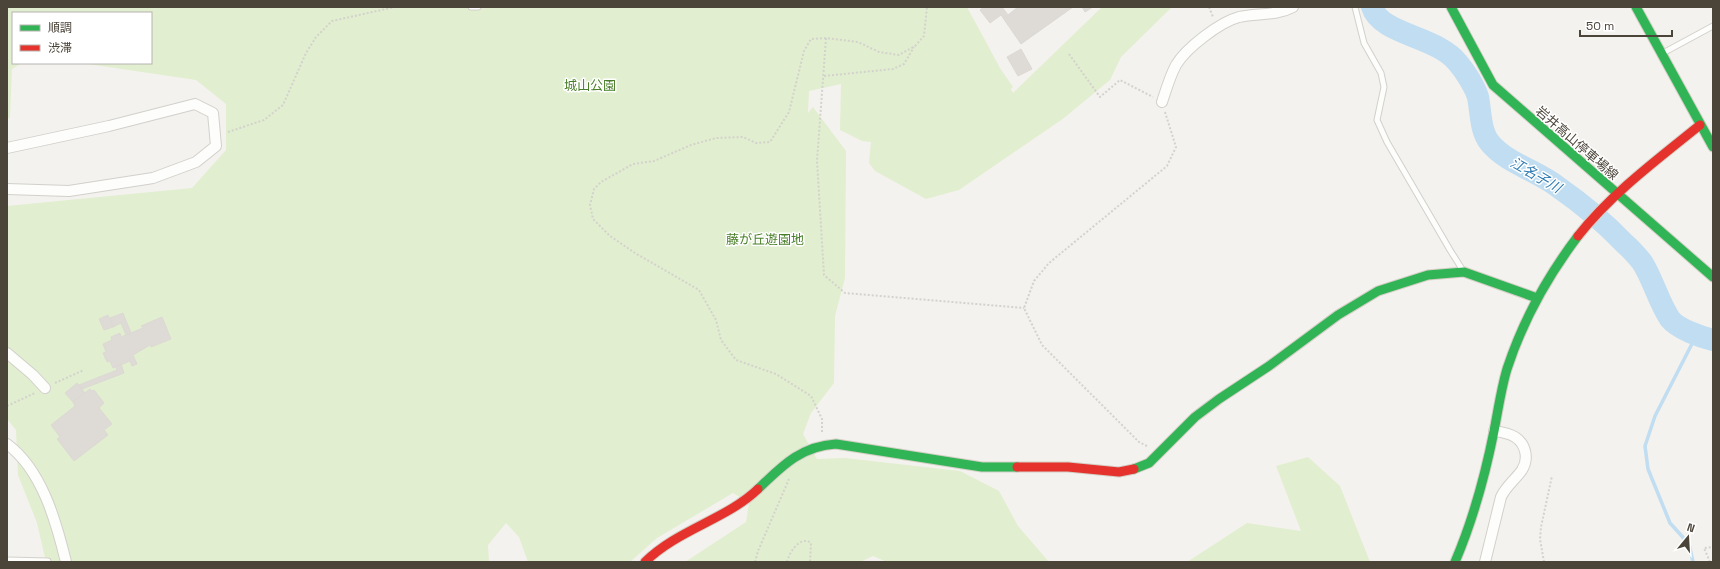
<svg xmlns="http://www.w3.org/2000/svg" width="1720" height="569" font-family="'Space Grotesk','Noto Sans JP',sans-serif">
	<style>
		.green { fill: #e1eecf }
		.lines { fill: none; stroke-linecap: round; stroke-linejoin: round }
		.stream { stroke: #c0ddf1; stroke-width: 3.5 }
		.river { stroke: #c0ddf1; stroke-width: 22 }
		.building { fill: #dedbd6; stroke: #dcd9d4 }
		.lane-casing { stroke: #d2d0cb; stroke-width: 7 }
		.street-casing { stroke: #d2d0cb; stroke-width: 12 }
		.fast-casing { stroke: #d3cfc5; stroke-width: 11 }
		.jam-casing { stroke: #d3cfc5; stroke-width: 11 }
		.path { stroke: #d3d2cc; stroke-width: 2; stroke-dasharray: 2 2; stroke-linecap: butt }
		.lane { stroke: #fdfdfc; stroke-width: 5 }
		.street { stroke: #fdfdfc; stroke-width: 10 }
		.fast { stroke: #30b455; stroke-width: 9 }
		.jam { stroke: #e5322d; stroke-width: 9 }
		.labels { text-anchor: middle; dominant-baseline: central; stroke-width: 3; stroke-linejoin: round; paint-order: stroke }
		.park-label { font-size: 13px; fill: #4a7f2a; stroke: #fff }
		.street-label { font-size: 13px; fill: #4b4439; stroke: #fff }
		.water-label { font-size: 14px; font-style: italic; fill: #2e7ab2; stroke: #fff }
	</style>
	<rect width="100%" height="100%" fill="#f4f2ee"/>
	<path class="green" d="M7,7h960l33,61 13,19 -2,2 2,4 89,-86h70l-51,50 -11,23 -46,38 -105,72 -33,9 -51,-28 -6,-8 2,-21 -9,-1 -22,-11 1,-46 -32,7 -1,22 5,-6 33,44 -1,127 -10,38 -1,67 -23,30 -8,21 14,25 28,-1 115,13 39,20 19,35 31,36h-162l-14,-6 -13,6h-175l61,-40 3,-19 -16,-10 -76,45 -27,24h-102l-9,-25 -13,-14 -18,22 1,17h-443l-9,-39 -19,-48 -2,-45 -9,-11v-213l185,-18 34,-38v-46l-30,-24 -115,-17h70v-50h-138v50h9l-10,6 -2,48 -3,2z
		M1308,457l32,29 30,76h-183l60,-39 54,8 -25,-65z"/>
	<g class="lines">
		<path class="stream" d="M1693,562l-4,-18 -19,-21 -22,-54 -3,-23 10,-30 41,-80"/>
		<path class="river" d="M1372,7c9,28 65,29 86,56 7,8 17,24 20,34 3,15 2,34 12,46 16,20 48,28 68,44 23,16 48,37 67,57 6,5 12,12 17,18 11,17 16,39 28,57 8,10 31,18 43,21"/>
	</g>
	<path class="building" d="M984,7h18l6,8 10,-8 7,2 2,-2h46l-52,37 -20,-29 -11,8 -10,-13z
		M1082,7h11l-8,5z
		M1021,49l11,20 -14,7 -11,-19z
		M123,313l8,20 -5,2 -5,-12 -8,4 -3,-9z
		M108,315l5,12 -9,3 -5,-11z
		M162,317l9,22 -20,8 -1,-2 -17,10 4,9 -5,2 -2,-5 -17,7 -3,-7 -3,1 -4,-9 3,-1 -3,-8 9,-4 -1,-3 9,-4 1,4 22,-9 -2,-2z
		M121,364l3,9 -42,16 -3,-4 38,-15 -1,-4z
		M77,383l8,10 -12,9 -8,-9z
		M90,389l2,2 2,-1 10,13 -5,5 13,16 -8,6 4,5 -34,26 -17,-22 3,-2 -9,-12 24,-19 -2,-4z"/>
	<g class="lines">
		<defs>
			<path id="lane" d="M471,7h7
				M1355,7l9,36 17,30 3,14 -7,33 10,22 63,108 12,19
				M1663,53l50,-27
				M7,560l41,1"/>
			<path id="street" d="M1162,102c4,-12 8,-26 14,-37 10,-17 44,-43 63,-48 18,-4 37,-1 54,-10
				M7,148l102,-22 86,-22 18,9 3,33 -20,16 -43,16 -84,13 -62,-2
				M7,353l26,22 12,13
				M7,444c35,26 49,77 59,118
				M1485,562l16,-65c5,-11 14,-17 21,-27 7,-11 4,-26 -7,-33 -6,-4 -14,-5 -21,-6"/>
			<path id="fast" d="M1451,7l42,78 220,192
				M1636,7l77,140
				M1134,469l15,-6 46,-46 24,-18 50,-33 69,-51 40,-24 50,-16 36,-3 73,26
				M758,489c24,-23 43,-43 78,-45l146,23h35
				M1455,562c18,-42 30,-86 39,-131 4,-20 7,-42 13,-62 16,-49 40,-92 71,-133"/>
			<path id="jam" d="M1578,236c34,-43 80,-77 122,-111
				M1017,467h51l51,5 15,-3
				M645,562c32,-32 82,-43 113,-73"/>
		</defs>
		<use href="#lane" class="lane-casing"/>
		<use href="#street" class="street-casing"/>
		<use href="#fast" class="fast-casing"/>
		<use href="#jam" class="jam-casing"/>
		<path class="path" d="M1209,7l4,10
			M826,38l-9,123 7,114 21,18 179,15
			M1069,54l31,43 20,-17 33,17
			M824,76l69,-7 11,-5 10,-17
			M228,132l36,-12 19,-15 23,-52 10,-16 16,-16 63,-14
			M55,383l29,-13
			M7,406l28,-13
			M822,432v-13l-11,-23 -35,-22 -40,-14 -15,-20 -5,-20 -17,-30 -64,-37 -25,-17 -17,-17 -3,-14 4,-16 7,-7 32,-18 21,-3 37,-16 25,-7 27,-1 13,6 14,-1 19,-30 15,-61 7,-12 15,-1 32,4 21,10 20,3 16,-9 9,-10 3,-29
			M1147,446l-8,-4 -97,-97 -18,-37 10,-27 15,-18 118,-97 9,-19 -11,-35
			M755,562l3,-11 31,-72
			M787,562c2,-9 13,-27 24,-19l-1,19
			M1544,562l-4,-23 1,-12 11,-51
			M1710,562l-6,-14 9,-1"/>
		<use href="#lane" class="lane"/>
		<use href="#street" class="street"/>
		<use href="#fast" class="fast"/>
		<use href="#jam" class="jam"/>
	</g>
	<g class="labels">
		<g class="park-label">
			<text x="590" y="85">城山公園</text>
			<text x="765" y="239">藤が丘遊園地</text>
		</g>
		<g class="street-label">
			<text transform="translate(1577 143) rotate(41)">岩井高山停車場線</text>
		</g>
		<g class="water-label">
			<text transform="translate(1536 175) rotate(30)">江名子川</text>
		</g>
	</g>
	<rect width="1720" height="569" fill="none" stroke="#4b4439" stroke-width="16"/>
	<rect x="12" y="12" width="140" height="52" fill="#ffffff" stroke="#b7b4b0"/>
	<rect x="20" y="25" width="20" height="6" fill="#30b455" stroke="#b7b4b0"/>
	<text x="48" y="32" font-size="12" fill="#4b4439">順調</text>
	<rect x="20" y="45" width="20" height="6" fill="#e5322d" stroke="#b7b4b0"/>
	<text x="48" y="52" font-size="12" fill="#4b4439">渋滞</text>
	<g transform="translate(1688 537) rotate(18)" stroke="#ffffff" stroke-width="3" paint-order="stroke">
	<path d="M0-3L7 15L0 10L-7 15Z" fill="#4b4439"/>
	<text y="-6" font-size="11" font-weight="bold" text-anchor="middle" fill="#4b4439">N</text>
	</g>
	<path d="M1580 30v6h92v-6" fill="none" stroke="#4b4439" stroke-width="2"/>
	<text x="1586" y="30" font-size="12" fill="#4b4439" stroke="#ffffff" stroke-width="3" paint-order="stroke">50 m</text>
</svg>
